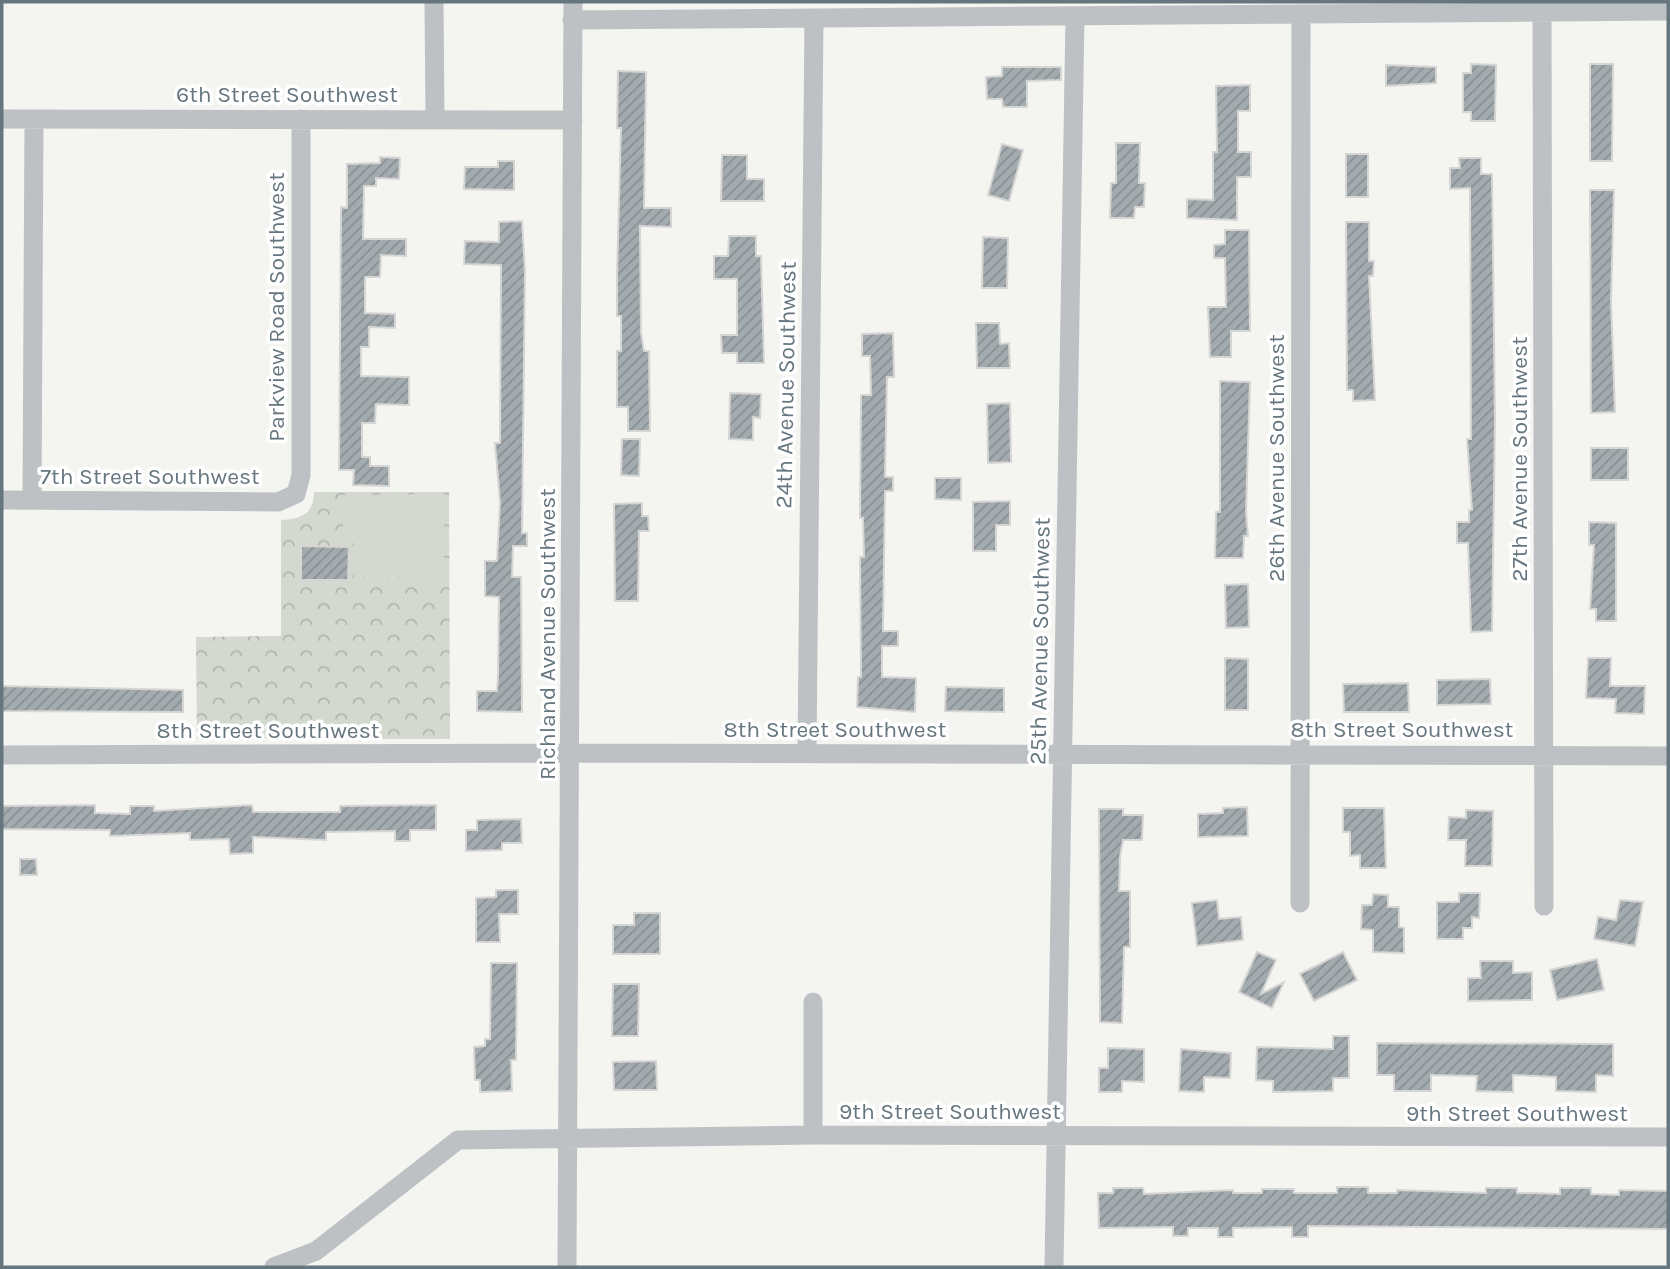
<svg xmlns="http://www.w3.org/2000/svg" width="1670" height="1269" font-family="Karla,sans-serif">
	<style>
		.forest { fill: url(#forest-crowns) }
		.pitch { fill: #d4d9d0 }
		.building { fill: url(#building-hatch); stroke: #d5d5d3; stroke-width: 2 }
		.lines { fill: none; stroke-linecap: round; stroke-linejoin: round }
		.minor { stroke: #bdc1c4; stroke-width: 19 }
		.labels { text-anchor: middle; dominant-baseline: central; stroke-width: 7; stroke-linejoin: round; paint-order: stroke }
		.street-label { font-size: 23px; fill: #66767f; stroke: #fff }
	</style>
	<defs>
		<pattern id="forest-crowns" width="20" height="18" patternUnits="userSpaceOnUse" patternTransform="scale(1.75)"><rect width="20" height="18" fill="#d4d9d0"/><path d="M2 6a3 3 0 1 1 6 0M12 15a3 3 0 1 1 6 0" fill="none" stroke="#b0b5ae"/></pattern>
		<pattern id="building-hatch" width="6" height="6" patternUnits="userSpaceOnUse" patternTransform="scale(1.75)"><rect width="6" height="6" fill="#a4abaf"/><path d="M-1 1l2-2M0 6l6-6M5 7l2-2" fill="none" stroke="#899094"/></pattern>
	</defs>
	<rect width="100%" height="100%" fill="#f4f4f1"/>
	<path class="forest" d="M314,492h135l1,247h-253l-1,-102 85,-1v-116c20,-1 33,-6 33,-28z"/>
	<path class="pitch" d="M444,494v83h-90v-36h-11v-46z"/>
	<path class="building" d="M1471,64l25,1 -1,56h-24v-9h-8v-39h8z
		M1590,64h23l-1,97h-22z
		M1386,65l50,2v16l-50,3z
		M1002,67h59v13l-34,1v26h-24l-1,-8h-15l-1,-22 16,-1z
		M618,71l28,1 -2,136h27v19l-31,-1 1,107 3,18h5l1,80h-22v-24h-11v-56h4v-35h-4v-42l4,-146h-4z
		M1250,85v26h-12v41h13v25h-14v43l-50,-2v-19l26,1v-48h4l-1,-66z
		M1116,143h24l-1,40h6l-1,24h-9l-1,11h-24l1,-35h5z
		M1002,144l21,6 -14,51 -21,-6z
		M1346,154h22v43h-22z
		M722,155h25v24h17v22h-43z
		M380,157l20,1 -1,21 -23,-1v8h-12l-1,53h43v17l-25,-1 -1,22h-15v36l30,1v14l-26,-1v20h-8v29l48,1v28l-33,-1 -1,19h-13v34h8v9h19v20l-36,-1 1,-15h-15l2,-263 6,1v-44l33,-1z
		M1459,158h22v16h11l3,246 -3,211 -21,1 -3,-89h-11v-21h12v-12h3l-5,-71h4l-1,-251 -20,1v-21h10z
		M498,161h16v29l-50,-1 1,-22h33z
		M1590,190h24l-3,111 4,111 -24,1z
		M522,221l3,50 -3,262h5v13h-14l-1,31h9l1,135 -45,-1v-20h20l1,-14 1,-80 -14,-1v-35h12l3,-59 -5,-59h5l1,-178 -37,-1 1,-23 34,1v-20z
		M1346,222h23v39h5l-1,15h-4l6,124 -22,1v-11h-6z
		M1225,230h24l1,101h-19v26h-21l-2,-50h18l-1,-49h-11v-13l11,-1z
		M729,236h27v20h5l3,107h-27v-10h-15l-1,-18h16v-56h-23v-23h14z
		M983,237l25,1 -1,50h-25z
		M976,323h23l1,21 9,-1 1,25h-33z
		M893,333l1,44h-7l-2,100h8v14h-8l-2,140h15v15h-16v31l34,1 -1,34 -58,-5 1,-30h3l-1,-120h4l-1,-39h-3l1,-123h10l-1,-39h-8v-22z
		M1220,381l30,1 -4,130 2,24h-4l-1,22h-28l1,-46h4z
		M730,393l31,1 -1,24 -7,-1v23l-24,-1z
		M1010,403l1,59 -23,1 -1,-59z
		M622,439h18l-1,37 -18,-1z
		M1591,448h37v32h-37z
		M935,478h26v22l-26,-1z
		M1010,501v24h-14v26h-23v-49z
		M642,503v13h6l1,15h-10l-1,70h-23l-1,-97z
		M1589,522l27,1v98h-20v-12h-6l4,-64h-5z
		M301,546l48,1 -1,33h-47z
		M1248,584l1,43 -23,1 -1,-43z
		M1225,658l23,1v51h-23z
		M1588,658h23l-1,28h35l-1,28 -29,-1 1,-14 -30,-1z
		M1490,679l1,25 -54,1v-25z
		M1408,683l1,29h-65l-1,-28z
		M2,686l181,4v22l-181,-1z
		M946,687l58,1v24l-59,-1z
		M95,805v8l35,1v-8h24v5l98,-6 1,7h87v-6l96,-1v25h-26v11h-15v-10l-69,1v8l-73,-3v16l-23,1 -1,-15 -39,1v-7l-80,3v-6l-108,-1v-23z
		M1247,807l1,29 -50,1v-23l25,-1v-5z
		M1343,808h41l2,60h-26v-13l-10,1v-24h-7z
		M1099,809h24v6h20l-1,25h-19l-3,17 -1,34h11v56h-6l-2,76 -22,-1z
		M1466,810l27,1 -1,55h-27l1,-26h-18l1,-23 17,1z
		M521,819l1,24h-20v7l-36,1v-21h11v-10z
		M20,859h16l1,16h-17z
		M496,890h22v24h-19l1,28h-24v-44l20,-1z
		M1459,893h21l-1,25 -7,-1v11h-9v11h-26v-37h22z
		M1373,894l15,1v12h11v20l5,1v25l-31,-1v-22l-12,-1 1,-24h10z
		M1217,900l2,19 22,-2 2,23 -46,6 -5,-43z
		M1620,900l23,2 -8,44 -41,-7 4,-22 18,3z
		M634,913h26v41h-47v-29h21z
		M1257,952l19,8 -15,34 23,-12 -12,26 -33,-16z
		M1343,952l14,28 -43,21 -14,-27z
		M1597,959l7,31 -47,10 -7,-30z
		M1480,961h33v12l19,-1v28l-64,1v-23h13z
		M491,963h26l-1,97h-5l1,31 -32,1v-12h-5l-1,-33 11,-1v-7h5z
		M613,984h26l-1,52h-26z
		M1333,1036h16v42h-16v13l-60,1v-11l-17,-1 1,-33 76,2z
		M1377,1043l236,1v32l-17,-1v17l-40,-1v-14l-43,-2v17l-37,-1 1,-15 -46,-1v16h-37v-16h-17z
		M1108,1048l36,1v33l-22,-1v11h-23v-24h9z
		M1181,1049l50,4 -1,25 -26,-1v15l-25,-1z
		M656,1061l1,29h-43l-1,-28z
		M1337,1187h31v6h29v-3l89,3v-5h31v5h14l29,1v-6h31v6l28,1v-5l49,1v38l-360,-3v11h-16v-10l-59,1v9h-15v-9h-30v8h-15v-9l-74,1 -1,-35h15v-5h30l1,6 89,-4v3h29v-4h32v4h43z"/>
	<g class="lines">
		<path class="minor" d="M434,2l1,116
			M1542,12l2,894
			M572,20l1096,-9
			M2,119l571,1
			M2,500l276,2 18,-8 5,-19v-356
			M32,500l2,-381
			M807,753l7,-735
			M2,755l569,-2 1097,3
			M1300,903l1,-889
			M813,1135v-133
			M274,1267l42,-16 142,-111 355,-5 855,2
			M567,1267l6,-1265
			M1054,1267l21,-1251"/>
	</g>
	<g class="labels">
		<g class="street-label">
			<text x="287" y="94">6th Street Southwest</text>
			<text transform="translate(276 307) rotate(-90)">Parkview Road Southwest</text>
			<text transform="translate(786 385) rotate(-89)">24th Avenue Southwest</text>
			<text transform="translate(1276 458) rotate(-90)">26th Avenue Southwest</text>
			<text transform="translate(1519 459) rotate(-90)">27th Avenue Southwest</text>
			<text x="150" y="476">7th Street Southwest</text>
			<text transform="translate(547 634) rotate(-90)">Richland Avenue Southwest</text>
			<text transform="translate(1040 641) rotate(-89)">25th Avenue Southwest</text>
			<text x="835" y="729">8th Street Southwest</text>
			<text x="1402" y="729">8th Street Southwest</text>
			<text x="268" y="730">8th Street Southwest</text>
			<text x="950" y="1111">9th Street Southwest</text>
			<text x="1517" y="1113">9th Street Southwest</text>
		</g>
	</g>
	<rect width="1670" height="1269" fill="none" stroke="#66767f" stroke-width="7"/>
</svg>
